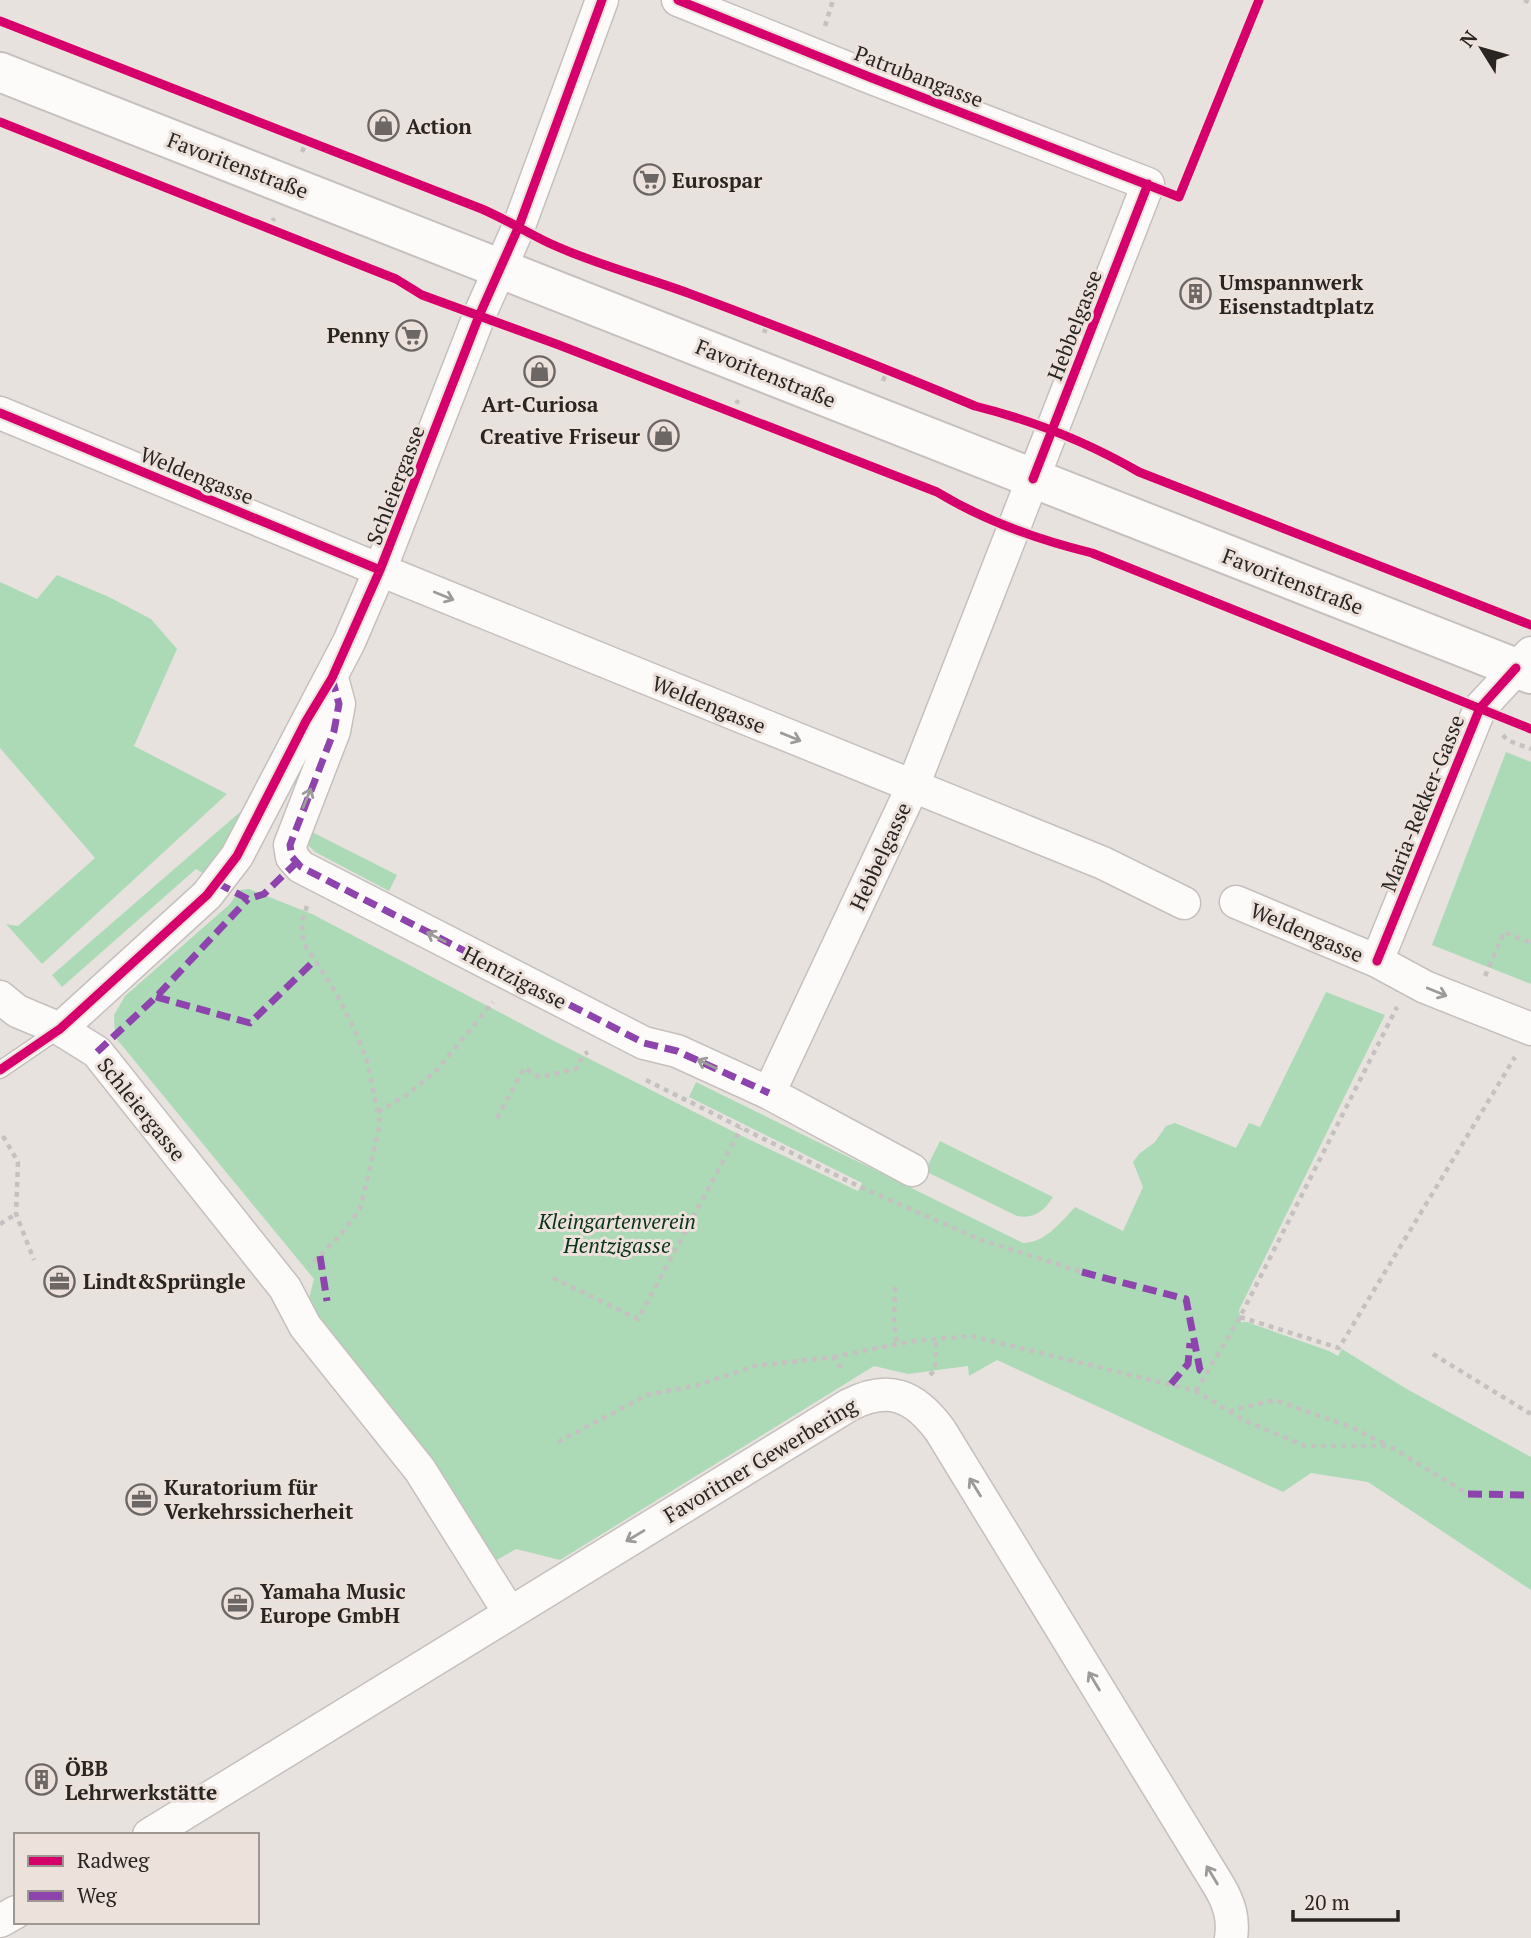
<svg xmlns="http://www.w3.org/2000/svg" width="1531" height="1938" font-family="'PT Serif',serif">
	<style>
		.green { fill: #acdab7 }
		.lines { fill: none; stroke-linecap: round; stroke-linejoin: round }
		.lane-casing { stroke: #c5c0be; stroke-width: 19 }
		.street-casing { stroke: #c5c0be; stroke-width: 35 }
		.secondary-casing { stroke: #c5c0be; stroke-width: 42 }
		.path { stroke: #c4c1c0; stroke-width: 4.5; stroke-dasharray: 5 5; stroke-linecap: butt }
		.lane { stroke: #fcfbfa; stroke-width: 16 }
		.street { stroke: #fcfbfa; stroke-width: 32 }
		.secondary { stroke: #fcfbfa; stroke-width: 38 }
		.quiet { stroke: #8e44ad; stroke-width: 7; stroke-dasharray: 14 7; stroke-linecap: butt }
		.cycleway-casing { stroke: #ece1db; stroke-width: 13 }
		.cycleway { stroke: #d6006c; stroke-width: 9 }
		.oneway { stroke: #9d9b99 }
		.labels { text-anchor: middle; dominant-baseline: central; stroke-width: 6; stroke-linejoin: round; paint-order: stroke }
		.street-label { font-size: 21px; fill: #292523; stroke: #ece1db }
		.poi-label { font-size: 21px; font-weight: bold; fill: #292523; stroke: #ece1db; text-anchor: start }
		.park-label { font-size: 21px; font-style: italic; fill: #09331a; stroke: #ece1db }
	</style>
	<rect width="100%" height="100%" fill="#e8e2df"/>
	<path class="green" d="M57,575l52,22 42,22 26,30 -43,97 93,48 -185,170 -36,-40 12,2 77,-68 -95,-110v-166l37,17z
		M1506,752l25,10v222l-99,-39z
		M240,812l4,2 -20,39 -20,21 -8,-5 -134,118 -10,-12z
		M308,830l89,45 -8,16 -74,-39 -8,-8z
		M249,889l63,25 244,128 186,94 116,55 4,-8 -173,-86 7,-15 327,161c22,0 38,-21 52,-36l48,24 20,-44 -10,-25 6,-8 16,-12 11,-16 9,-3 61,25 13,-25 11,4 66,-135 59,23 -146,295 2,12h6l82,29 9,5 4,-7 63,39 126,69v133l-163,-108 -57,-9 -28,19 -286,-132 -28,16 -1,-10 -60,8 -34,-8 -314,194 -44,-11 -21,12 -44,-74 -144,-181 7,-27 -199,-242 -1,-22 11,-19 105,-92 9,-14z
		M940,1141l113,56c-9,14 -18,22 -36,19l-92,-45z"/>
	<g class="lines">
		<defs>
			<path id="lane" d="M0,1070l60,-41"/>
			<path id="street" d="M678,0l194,78 276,106 -235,602 -144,307
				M0,413l380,157 723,293 81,40
				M332,678l7,26 -5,27 -44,114 2,12 9,10 343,176 33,8 92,42 143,77
				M1236,902l141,59 48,26 106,42
				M1377,961l103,-253 51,-55
				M0,997l17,14 43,18 37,23 188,236 20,38 115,144 89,142
				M60,1029l147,-134 30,-39 112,-214 31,-72 99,-254 40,-90 83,-226
				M149,1835l700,-430c40,-20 65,-10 91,25l279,456c10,17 15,32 12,52
				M0,1921l16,-9"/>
			<path id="secondary" d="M0,72l1531,602"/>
		</defs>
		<use href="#lane" class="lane-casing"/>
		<use href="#street" class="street-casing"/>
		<use href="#secondary" class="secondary-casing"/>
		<path class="path" d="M1524,0l7,3
			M825,26l8,-26
			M302,152l5,-11
			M269,230l5,-12
			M764,333l4,-10
			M883,381l4,-11
			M733,413l5,-13
			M1503,735l4,5 24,9
			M307,906l-5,15 1,21 33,51 20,40 11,28 13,63 -20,85 -19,25 -32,33
			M1485,976l19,-44 27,11
			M646,1080l214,107 121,53 101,32
			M378,1112l30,-18 28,-23 57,-69
			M497,1118l27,-50 16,9 36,-8 7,-14 5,-3
			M3,1136l15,26 -2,52 18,46
			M0,1224l16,-10
			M553,1278l85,41 103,-191
			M895,1287l-1,36 3,21
			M1240,1317l99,31 176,-291
			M1433,1354l96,59 2,-2
			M833,1357l80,-16 58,-5 225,55 47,29 62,26h84l79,48
			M930,1375l5,-5 1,-31
			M1196,1391l44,-74 157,-310
			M1229,1411l46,-11 76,27 34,17
			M558,1442l89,-47 51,-10 57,-19 78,-9 11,15"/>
		<use href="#lane" class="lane"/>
		<use href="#street" class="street"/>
		<use href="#secondary" class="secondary"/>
		<path class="quiet" d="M332,678l7,26 -5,27 -44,114 2,12 9,10 343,176 33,8 92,42
			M217,883l31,16 16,-5 32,-31
			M156,997l94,26 64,-62
			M97,1052l59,-55 92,-98
			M320,1256l7,45
			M1082,1272l104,27 14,71 6,4
			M1171,1384l17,-20 2,-21
			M1468,1494l63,1"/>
		<defs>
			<path id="cycleway" d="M678,0l194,78 307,119 80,-197
				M0,21l482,188c23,10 44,23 67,34 45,21 93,33 139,50 97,36 192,73 287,113 56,14 114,37 164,66l392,153
				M0,122l396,157 26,16 137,50 378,147c46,28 102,48 155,61l439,176
				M0,413l380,157
				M1033,479l115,-295
				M1377,961l103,-253 36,-40
				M0,1070l60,-41 147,-134 30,-39 69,-135 26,-43 48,-108 99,-254 40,-90 83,-226"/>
		</defs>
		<use href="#cycleway" class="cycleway-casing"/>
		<use href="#cycleway" class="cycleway"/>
	</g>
	<defs><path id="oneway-shaft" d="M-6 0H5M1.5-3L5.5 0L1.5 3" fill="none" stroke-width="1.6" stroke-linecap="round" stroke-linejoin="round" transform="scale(1.75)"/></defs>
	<g class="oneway">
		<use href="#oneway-shaft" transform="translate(444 596) rotate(22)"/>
		<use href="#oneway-shaft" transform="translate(791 737) rotate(22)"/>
		<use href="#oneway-shaft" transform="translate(307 798) rotate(-68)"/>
		<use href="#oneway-shaft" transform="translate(436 937) rotate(-153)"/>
		<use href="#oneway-shaft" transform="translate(1437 992) rotate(22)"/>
		<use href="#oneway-shaft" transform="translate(707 1064) rotate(-155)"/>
		<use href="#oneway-shaft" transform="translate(975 1487) rotate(-122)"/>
		<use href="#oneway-shaft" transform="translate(635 1536) rotate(149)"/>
		<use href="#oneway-shaft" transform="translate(1094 1681) rotate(-121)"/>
		<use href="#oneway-shaft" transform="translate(1212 1875) rotate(-121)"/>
	</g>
	<defs>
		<symbol id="shop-ring" viewBox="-11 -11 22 22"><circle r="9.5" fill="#ece1db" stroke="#6c6765" stroke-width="1.5"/><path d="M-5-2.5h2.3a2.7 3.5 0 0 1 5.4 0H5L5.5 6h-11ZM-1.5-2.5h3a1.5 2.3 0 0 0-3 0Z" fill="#6c6765"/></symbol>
		<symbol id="supermarket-ring" viewBox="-11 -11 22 22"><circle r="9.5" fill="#ece1db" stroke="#6c6765" stroke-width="1.5"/><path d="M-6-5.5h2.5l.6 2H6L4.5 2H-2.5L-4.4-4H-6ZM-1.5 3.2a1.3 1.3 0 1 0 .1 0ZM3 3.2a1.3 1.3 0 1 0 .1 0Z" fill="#6c6765"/></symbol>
		<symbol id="building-ring" viewBox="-11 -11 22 22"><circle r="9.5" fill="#ece1db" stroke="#6c6765" stroke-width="1.5"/><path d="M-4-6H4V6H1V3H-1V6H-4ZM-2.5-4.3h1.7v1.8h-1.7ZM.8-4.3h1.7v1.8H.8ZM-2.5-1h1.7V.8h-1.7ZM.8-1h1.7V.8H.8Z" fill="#6c6765"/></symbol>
		<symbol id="office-ring" viewBox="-11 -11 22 22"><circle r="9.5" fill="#ece1db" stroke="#6c6765" stroke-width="1.5"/><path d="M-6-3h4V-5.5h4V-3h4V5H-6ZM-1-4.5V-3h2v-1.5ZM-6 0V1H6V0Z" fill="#6c6765"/></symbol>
	</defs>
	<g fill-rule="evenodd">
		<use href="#shop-ring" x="366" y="108" width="35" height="35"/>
		<use href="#supermarket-ring" x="632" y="162" width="35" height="35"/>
		<use href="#building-ring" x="1178" y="276" width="35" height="35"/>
		<use href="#supermarket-ring" x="394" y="318" width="35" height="35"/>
		<use href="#shop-ring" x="522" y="354" width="35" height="35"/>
		<use href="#shop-ring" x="646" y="418" width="35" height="35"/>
		<use href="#office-ring" x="42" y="1264" width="35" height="35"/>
		<use href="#office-ring" x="124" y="1482" width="35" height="35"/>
		<use href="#office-ring" x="220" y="1586" width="35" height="35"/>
		<use href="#building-ring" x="24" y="1762" width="35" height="35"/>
	</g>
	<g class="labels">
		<g class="street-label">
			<text transform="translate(919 76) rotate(21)">Patrubangasse</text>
			<text transform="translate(238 165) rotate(21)">Favoritenstraße</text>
			<text transform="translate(1074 325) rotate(-69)">Hebbelgasse</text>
			<text transform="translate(766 373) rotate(22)">Favoritenstraße</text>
			<text transform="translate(197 475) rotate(22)">Weldengasse</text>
			<text transform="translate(395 485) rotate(-69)">Schleiergasse</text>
			<text transform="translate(1293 581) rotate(21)">Favoritenstraße</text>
			<text transform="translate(709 704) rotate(22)">Weldengasse</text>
			<text transform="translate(1422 803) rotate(-68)">Maria-Rekker-Gasse</text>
			<text transform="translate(880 856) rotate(-65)">Hebbelgasse</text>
			<text transform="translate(1307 932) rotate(23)">Weldengasse</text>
			<text transform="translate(515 977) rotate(27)">Hentzigasse</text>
			<text transform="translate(142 1109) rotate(51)">Schleiergasse</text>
			<text transform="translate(760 1460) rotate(-31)">Favoritner Gewerbering</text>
		</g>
		<g class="poi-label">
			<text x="406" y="126">Action</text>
			<text x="672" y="180">Eurospar</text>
			<text x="1219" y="282">Umspannwerk<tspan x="1219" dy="24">Eisenstadtplatz</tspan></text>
			<text x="389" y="335" text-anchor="end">Penny</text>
			<text x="540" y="404" text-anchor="middle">Art-Curiosa</text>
			<text x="640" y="436" text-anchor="end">Creative Friseur</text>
			<text x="83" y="1281">Lindt&amp;Sprüngle</text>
			<text x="164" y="1487">Kuratorium für<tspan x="164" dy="24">Verkehrssicherheit</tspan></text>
			<text x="260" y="1591">Yamaha Music<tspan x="260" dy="24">Europe GmbH</tspan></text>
			<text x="65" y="1768">ÖBB<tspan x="65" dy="24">Lehrwerkstätte</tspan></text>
		</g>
		<g class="park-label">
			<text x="617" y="1221">Kleingartenverein<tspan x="617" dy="24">Hentzigasse</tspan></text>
		</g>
	</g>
	<rect x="14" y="1833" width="245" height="91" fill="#ece1db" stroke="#9e9691" stroke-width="2"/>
	<rect x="28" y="1856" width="35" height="10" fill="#d6006c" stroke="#9e9691" stroke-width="2"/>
	<text x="77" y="1868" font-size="21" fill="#292523">Radweg</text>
	<rect x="28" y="1891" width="35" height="10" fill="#8e44ad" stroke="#9e9691" stroke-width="2"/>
	<text x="77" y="1903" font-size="21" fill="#292523">Weg</text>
	<g transform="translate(1482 49) rotate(307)" stroke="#ece1db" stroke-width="5" paint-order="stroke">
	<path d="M0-5L12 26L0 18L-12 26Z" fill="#292523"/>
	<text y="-10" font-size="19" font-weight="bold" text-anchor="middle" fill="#292523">N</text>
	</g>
	<path d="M1293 1910v10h105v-10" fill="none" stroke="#292523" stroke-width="3.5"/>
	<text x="1304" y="1910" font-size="21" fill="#292523" stroke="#ece1db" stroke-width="5" paint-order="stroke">20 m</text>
</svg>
